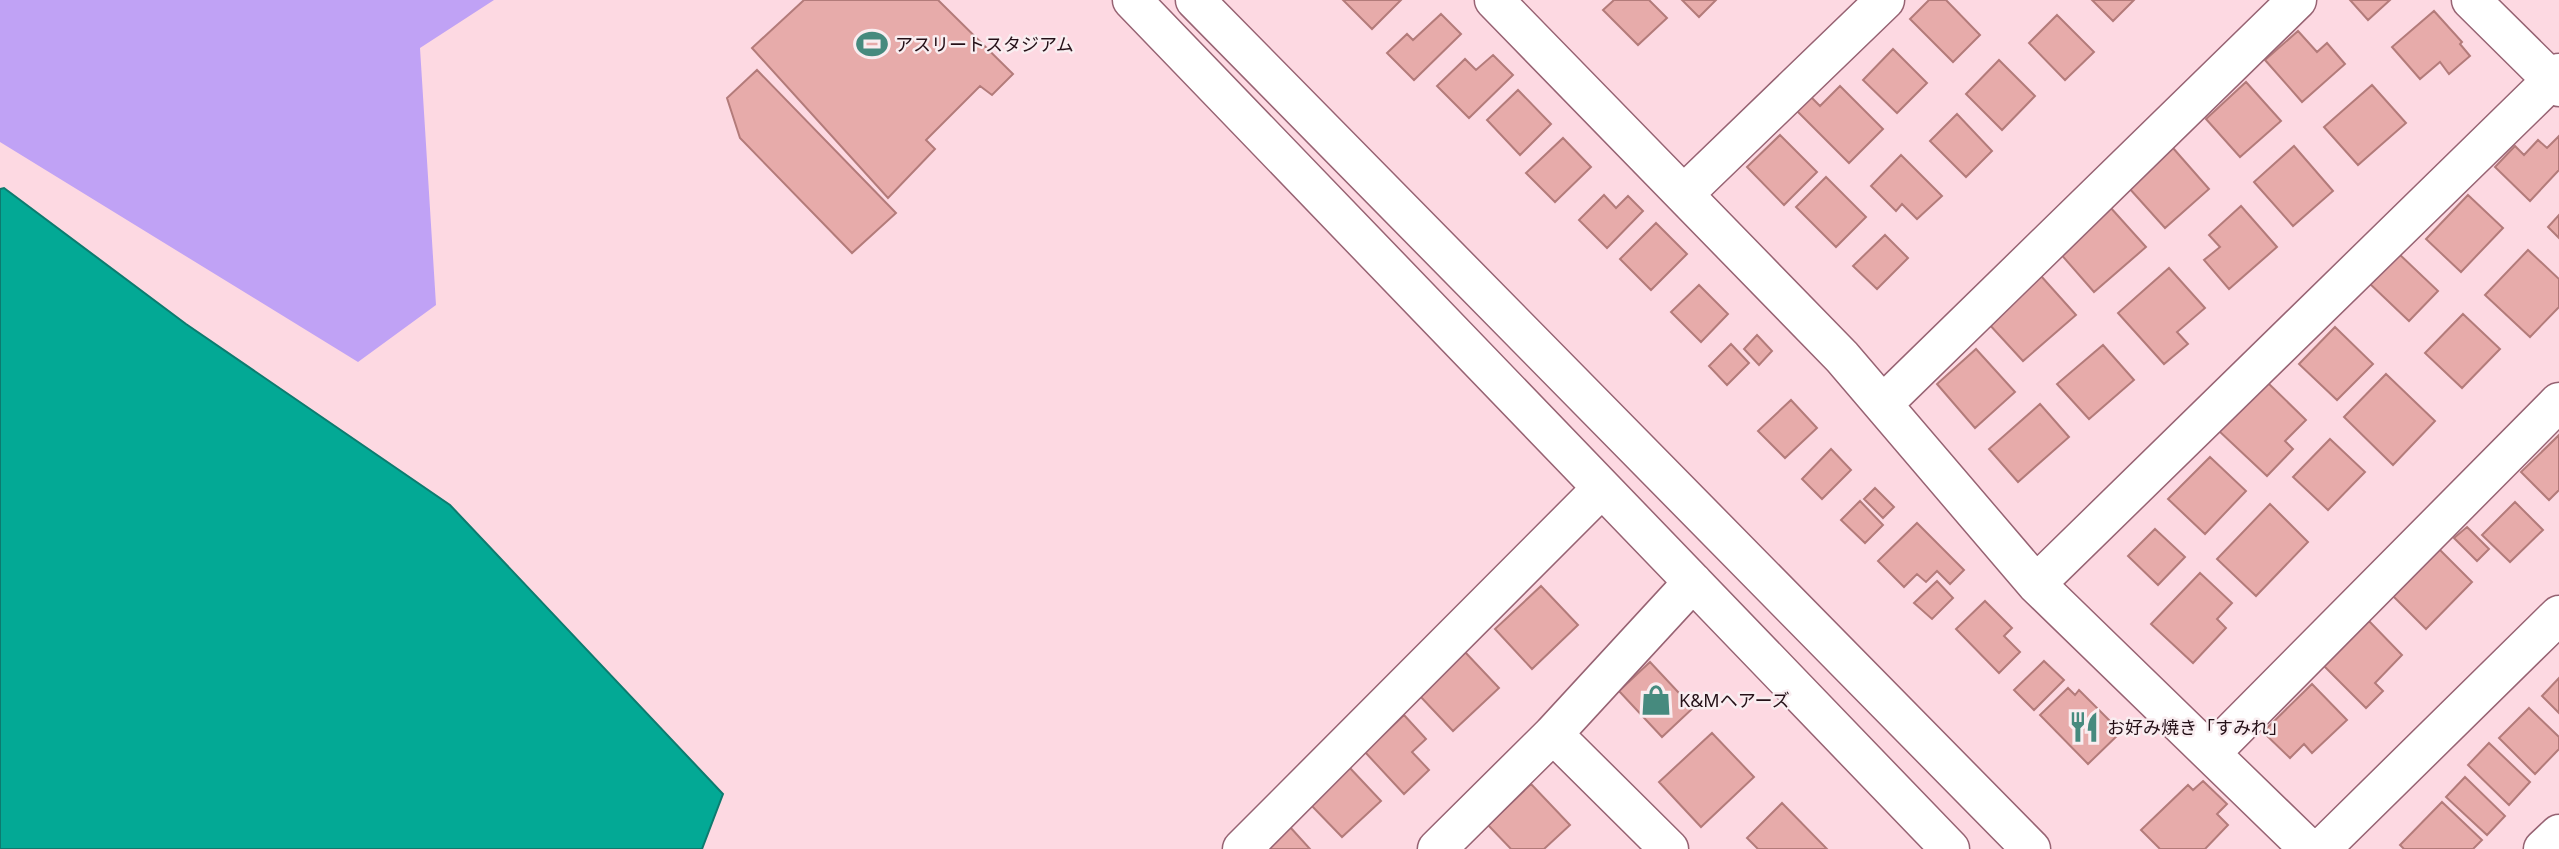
<svg xmlns="http://www.w3.org/2000/svg" width="2559" height="849" font-family="'Noto Sans','Noto Sans JP',sans-serif">
	<style>
		.forest { fill: #c0a2f5 }
		.water { fill: #03a995; stroke: #0d7b6f; stroke-width: 2 }
		.building { fill: #e7abaa; stroke: #b37b7a; stroke-width: 2 }
		.lines { fill: none; stroke-linecap: round; stroke-linejoin: round }
		.minor-casing { stroke: #976373; stroke-width: 41 }
		.minor { stroke: #fff; stroke-width: 38 }
		.labels { text-anchor: middle; dominant-baseline: central; stroke-width: 5; stroke-linejoin: round; paint-order: stroke }
		.poi-label { font-size: 18px; fill: #241017; stroke: #f9edf0; text-anchor: start }
	</style>
	<rect width="100%" height="100%" fill="#fdd9e2"/>
	<path class="forest" d="M0,0h494l-74,48 16,257 -78,57 -358,-220z"/>
	<path class="water" d="M4,188l182,136 264,181 273,289 -21,55h-702v-660z"/>
	<path class="building" d="M804,0h134l75,74 -21,21 -12,-9 -54,54 9,9 -47,49 -136,-150z
		M1343,0h58l-29,29z
		M1614,0h35l18,18 -29,27 -35,-35z
		M1682,0h34l-17,17z
		M1929,0h17l34,35 -27,27 -43,-43z
		M2092,0h42l-21,21z
		M2350,0h40l-22,20z
		M2434,11l28,31 -2,2 10,12 -21,18 -9,-12 -20,17 -28,-32z
		M1441,14l20,20 -47,46 -27,-27 20,-19 6,6z
		M2057,15l37,37 -29,28 -36,-37z
		M2298,31l19,21 10,-9 18,21 -43,38 -37,-42z
		M1893,49l34,34 -30,30 -34,-33z
		M1493,55l20,20 -44,43 -32,-32 28,-27 11,11z
		M1999,60l36,36 -33,34 -36,-36z
		M757,70l139,143 -44,40 -112,-115 -13,-40z
		M2246,82l35,39 -41,36 -34,-38z
		M2372,85l34,38 -48,42 -34,-38z
		M1840,86l43,43 -34,34 -52,-52 14,-14 9,9z
		M1518,90l33,34 -31,31 -33,-35z
		M1957,114l35,37 -26,26 -36,-36z
		M1780,135l37,37 -33,33 -37,-38z
		M2559,136v34l-29,31 -35,-34 20,-21 9,9 14,-15 9,8z
		M1563,138l28,29 -36,35 -29,-29z
		M2294,146l39,45 -40,35 -39,-44z
		M2173,148l36,41 -44,39 -36,-40z
		M1901,155l41,41 -25,23 -15,-15 -6,7 -25,-25z
		M1826,177l40,40 -30,30 -40,-40z
		M1604,195l12,13 12,-12 15,15 -36,37 -28,-28z
		M2468,195l35,33 -42,44 -35,-33z
		M2241,206l36,41 -48,42 -25,-29 16,-13 -11,-12z
		M2110,207l36,40 -52,45 -35,-40z
		M2559,215v23l-11,-11z
		M1656,223l31,31 -36,36 -31,-31z
		M1885,235l23,23 -31,31 -24,-23z
		M2528,250l31,29v28l-29,30 -45,-42z
		M2397,252l41,39 -29,30 -41,-39z
		M2169,268l36,40 -28,24 11,12 -24,20 -46,-51z
		M2041,276l35,39 -53,46 -35,-38z
		M1699,285l29,29 -27,28 -30,-30z
		M2463,314l37,35 -38,39 -37,-35z
		M2335,327l38,37 -36,36 -38,-36z
		M1757,335l15,16 -13,14 -15,-16z
		M1731,344l18,19 -22,22 -18,-19z
		M2103,345l31,35 -45,39 -32,-35z
		M1976,349l39,43 -40,36 -38,-44z
		M2386,374l49,47 -42,44 -49,-48z
		M2267,382l39,38 -21,21 8,8 -26,27 -48,-45z
		M1791,400l26,28 -32,30 -27,-27z
		M2040,404l29,33 -51,45 -29,-33z
		M2559,435v55l-10,10 -28,-28z
		M2330,439l35,33 -37,38 -35,-33z
		M1831,449l20,21 -29,29 -20,-20z
		M2210,457l36,34 -41,43 -37,-35z
		M1875,488l19,19 -11,11 -19,-19z
		M1860,501l23,24 -18,18 -24,-23z
		M2515,502l28,28 -33,32 -28,-27z
		M2270,504l38,38 -52,54 -39,-37z
		M1917,523l47,47 -14,14 -13,-13 -11,11 -9,-8 -13,13 -26,-26z
		M2467,527l22,22 -12,12 -23,-23z
		M2155,529l30,28 -27,28 -30,-29z
		M2439,549l33,33 -46,47 -34,-34z
		M2200,573l32,30 -15,16 9,9 -33,35 -42,-39z
		M1937,581l16,17 -21,21 -18,-16z
		M1541,586l37,39 -46,44 -37,-40z
		M1985,601l27,27 -8,8 16,16 -21,21 -43,-44z
		M2369,621l33,34 -27,28 8,8 -17,17 -42,-42z
		M1465,652l34,36 -46,43 -34,-36z
		M2044,661l20,19 -30,30 -20,-20z
		M1650,662l43,46 -31,29 -43,-46z
		M2559,678v35l-17,-17z
		M2312,684l35,36 -35,33 -8,-9 -14,14 -27,-26z
		M2068,688l7,7 4,-5 42,42 -33,32 -48,-49z
		M2529,708l30,29v12l-24,25 -36,-36z
		M1404,715l22,24 -14,13 17,18 -25,24 -39,-42z
		M1712,733l42,44 -53,50 -42,-45z
		M2489,743l41,39 -21,23 -41,-40z
		M1349,767l32,34 -39,36 -32,-33z
		M2465,777l40,39 -18,19 -41,-38z
		M2203,781l24,23 -10,10 11,11 -23,24h-45l-19,-19 47,-45 5,5z
		M1531,784l39,41 -26,24h-33l-23,-24z
		M2442,802l40,38 -9,9h-69l-4,-4z
		M1782,803l45,46h-69l-11,-11z
		M1290,827l20,22h-43z"/>
	<g class="lines">
		<defs>
			<path id="minor" d="M1132,0l818,849
				M1195,0l836,849
				M1494,0l348,357 194,227 273,265
				M2471,0l88,87
				M1684,194l201,-194
				M1883,404l414,-404
				M2036,584l523,-511
				M1553,734l140,-152
				M2211,753l348,-351
				M1242,849l360,-361
				M1437,849l116,-115 116,115
				M2321,849l238,-234
				M2543,849l16,-15"/>
		</defs>
		<use href="#minor" class="minor-casing"/>
		<use href="#minor" class="minor"/>
	</g>
	<defs>
		<symbol id="stadium-bare" viewBox="-9 -9 18 18"><path d="M0-5a6.5 5 0 1 0 0 10a6.5 5 0 1 0 0-10ZM-3.5-1.8h7v3.6h-7Z" fill="#468a7e" stroke="#f9edf0" stroke-width="2.5" paint-order="stroke"/></symbol>
		<symbol id="shop-bare" viewBox="-9 -9 18 18"><path d="M-5-2.5h2.3a2.7 3.5 0 0 1 5.4 0H5L5.5 6h-11ZM-1.5-2.5h3a1.5 2.3 0 0 0-3 0Z" fill="#468a7e" stroke="#f9edf0" stroke-width="2.5" paint-order="stroke"/></symbol>
		<symbol id="restaurant-bare" viewBox="-9 -9 18 18"><path d="M-5-6h1v4h1v-4h1v4h1v-4h1v5L-1.5 .5V6h-2V.5L-5-1ZM5-6V6H3V1.5H1.5Q1.5-4 5-6Z" fill="#468a7e" stroke="#f9edf0" stroke-width="2.5" paint-order="stroke"/></symbol>
	</defs>
	<g fill-rule="evenodd">
		<use href="#stadium-bare" x="850" y="22" width="44" height="44"/>
		<use href="#shop-bare" x="1634" y="678" width="44" height="44"/>
		<use href="#restaurant-bare" x="2062" y="705" width="44" height="44"/>
	</g>
	<g class="labels">
		<g class="poi-label">
			<text x="895" y="44">アスリートスタジアム</text>
			<text x="1679" y="700">K&amp;Mヘアーズ</text>
			<text x="2107" y="727">お好み焼き「すみれ」</text>
		</g>
	</g>
</svg>
